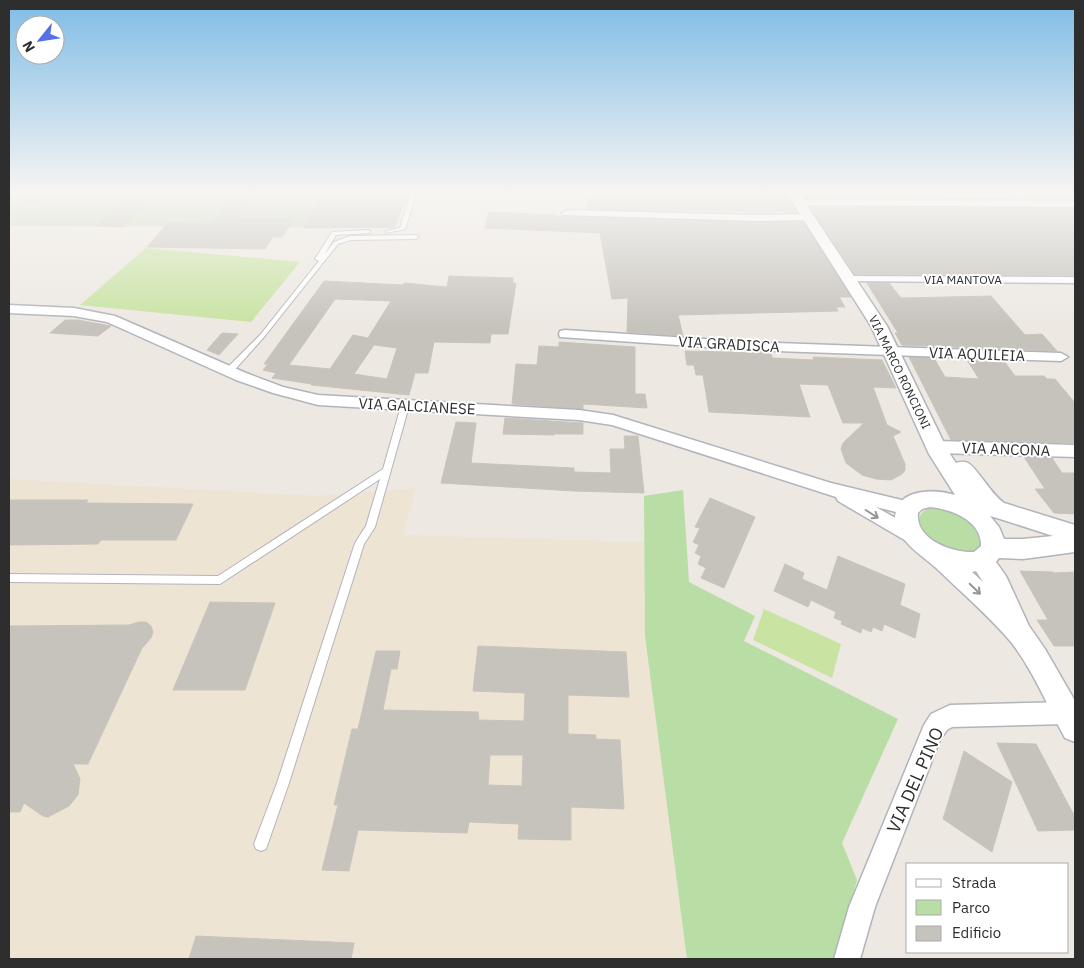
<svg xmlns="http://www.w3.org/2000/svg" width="1084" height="968" font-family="'IBM Plex Sans',sans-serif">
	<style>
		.education { fill: #ede4d4 }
		.green { fill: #b8dda5 }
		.cemetery { fill: #c8d5bb }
		.pitch { fill: #c8e3a2 }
		.building { fill: #c6c3bd; stroke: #c9c4bb; fill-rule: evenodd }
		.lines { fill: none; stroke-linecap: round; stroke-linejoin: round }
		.service-casing { stroke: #b2b4bc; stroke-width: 2 }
		.minor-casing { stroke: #b2b4bc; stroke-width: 3 }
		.tertiary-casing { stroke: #b2b4bc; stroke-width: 3 }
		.service { fill: #fff; fill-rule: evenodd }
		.minor { fill: #fff; fill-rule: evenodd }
		.tertiary { fill: #fff; fill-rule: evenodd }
		.oneway { stroke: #969696 }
		.labels { text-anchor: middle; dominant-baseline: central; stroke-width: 4; stroke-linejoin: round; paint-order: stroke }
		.far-street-label { font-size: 12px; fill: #2e2e2e; stroke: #fff }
		.street-label { font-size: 15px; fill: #2e2e2e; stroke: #fff }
		.near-street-label { font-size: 18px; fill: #2e2e2e; stroke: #fff }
	</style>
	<rect width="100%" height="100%" fill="#ede8e2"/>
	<path class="education" d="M9,479l310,17 97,-8 -13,47 241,7 1,94 42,323h-678z"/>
	<path class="green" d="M683,490l6,92 66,34 -11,25 154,78 -56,124 15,37 -22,79h-148l-42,-323 -1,-140z
		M936,506l19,4 24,18 2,20c-28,22 -92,-32 -45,-42z"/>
	<path class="cemetery" d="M9,192h399l-13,36 -386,-2z"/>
	<path class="pitch" d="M146,248l154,14 -49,60 -171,-17z
		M764,609l77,35 -9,34 -79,-38z"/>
	<path class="building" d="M35,192h20l-15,12h-21z
		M132,192h25l-34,35 -26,-1z
		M235,192h21l-19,26 57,1 -12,18h-9l-8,12 -118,-2 21,-24 43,1z
		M324,192h31l-2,5 38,1 2,-6h15l-13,35 -91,1z
		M634,192h96l2,5 35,1 -4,-6h21l13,20 -210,-3v-10h15l-1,-4h34z
		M800,192h122l3,4h14l11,3 -146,-1z
		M1023,192h42l9,7h-43z
		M810,207l265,2v66l-220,-1z
		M489,212l69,3v2l198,6 47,-1 48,75h-12l6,10h-9l2,4 -160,4 5,21 -56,-4 1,-34 -16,1 -12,-66 -115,-5z
		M449,276l64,2v5h3l-8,51h-17l-1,9 -56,-1 -6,31h-13l-6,22 -98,-10 1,-1 -40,-6 4,-5 -13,-3 5,-6h-4l60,-83 79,4 1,-2 43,4zM335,299l56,2 -23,37 -15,-3 -23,34 -41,-4zM374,345l23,3 -10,31 -33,-5z
		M867,283h22l12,15 90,-2 34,39 17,-1 15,17 -155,-6 -7,-12h3z
		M65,320h13l33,6 -13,10 -48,-3z
		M222,333l16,1 -19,21 -12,-5z
		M559,342l76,5v47h10l2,14 -64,-4v5l-71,-5 4,-40 21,1 2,-19 20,1z
		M685,351l86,2 1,5 42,2 -1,-3 69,3 14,28 -23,-1 14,38 14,7 -8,4 12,28v6l-3,4 -11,6 -15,-1 -14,-4 -16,-12 -5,-14 2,-6 21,-20h-21l-15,-38 -29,-1 11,33 -101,-5 -6,-37h-7l-2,-10h-7z
		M909,357l25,1 11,19 34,2 -12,-19 37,1 11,15h29l3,3h8l20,24v40l-124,-3z
		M505,418l78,5v11h-29v1l-51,-1z
		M456,422l20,1 -5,40 103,5v4l37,1 -1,-24h15l-1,-13h14l6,57 -70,-2 -133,-8z
		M1024,457l28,1 10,15h13v41l-21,-1 -19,-24h10z
		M710,498l45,19 -31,71 -23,-10 5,-10 -8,-4 3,-8 -6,-3 4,-8 -6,-3 7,-14 -5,-1z
		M9,500h79l-2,3 107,1 -17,36h-75l-3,4 -89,1z
		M838,556l67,28 -5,21 20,9 -5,24 -31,-14 -2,7 -9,-4 -2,5 -9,-4 -1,5 -20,-9 1,-3 -8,-3 2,-6 -25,-12 -3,7 -34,-16 11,-27 19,9 -2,6 25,11z
		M1020,571l33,1 1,1 21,-1v74h-21l-17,-26h11z
		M210,602l65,1 -30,87h-72z
		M139,622h7l5,4 2,6 -2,6 -9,10 -54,116h-15l7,15 -2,16 -9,11 -21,11 -5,-1 -19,-13 -4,9h-11v-186l120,-1z
		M478,646l148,6 3,45 -61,-2v39l28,1v4l24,1 4,69 -53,-2v33l-53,-1 1,-15 -50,-2 -2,11 -109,-3 -9,41 -27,-1 16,-65h-4l18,-76h6l18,-78h24l-3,18h-6l-8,41 95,2 1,8 45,1 1,-28 -52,-2zM490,755h33l-1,31 -34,-1z
		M997,743l39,1 39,73v13l-37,1z
		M964,751l48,31 -20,70 -49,-33z
		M196,936l158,7 -3,16h-162z"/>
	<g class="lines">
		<defs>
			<path id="service" d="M411,192h6l-12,37 -19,4v-2l14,-3z
				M368,230l2,1v2l-34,2 -12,20 10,-13 16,-6 66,-1 3,2 -3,2 -65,1 -13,4 -74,93 -33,37h-6v-4l35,-35 59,-74 -4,-2 17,-27z
				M405,403l4,3 -34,121 -11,17 -75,239 -23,66 -5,2 -5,-2 -2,-5 23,-61 78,-240 11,-17 14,-47 -160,105 -211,-2v-8l209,2 165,-107 18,-63z"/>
			<path id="minor" d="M800,200l275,1v6l-278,-2v-4z
				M567,210l189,5 54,-1 5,3 -5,3 -54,1 -193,-6 -1,-2z
				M850,276l225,1v6l-229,-2 -2,-2 2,-2z
				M9,305l65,3 41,8 131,57 37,14 35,8 261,15 34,5 218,68 83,20 2,5 -2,5 -6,2 -32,-8 44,25 3,5 -3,5 -6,2 -6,-2 -70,-41 -2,-4 -224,-72 -33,-5 -261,-15 -45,-12 -37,-13 -129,-58 -33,-6 -65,-3z
				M565,330l186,12 310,11 7,4 -7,4 -310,-11 -191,-13 -1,-3 1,-3z
				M936,441l139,4v12l-139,-4 -5,-2 -3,-4 3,-4z
				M1067,702l8,5v14l-8,3 -115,3 -5,3 -7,10 -65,167 -15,52h-26l15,-52 75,-182 7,-11 19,-9z"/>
			<path id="tertiary" d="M786,192h12l89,134 61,125 8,12c4,-1 8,-2 12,0 10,6 22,30 36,40l71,22v27l-52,7 -24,-1 -3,4 10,14 23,50 16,23 30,52v41l-10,-4c-17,-31 -32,-68 -54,-96 -21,-25 -52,-52 -76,-75 -16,-14 -32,-22 -39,-44 -2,-4 -1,-8 0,-11 5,-24 41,-23 59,-17l-26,-41 -58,-128zM930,507c20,2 52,13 51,39l-7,6c-21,1 -59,-12 -56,-39l4,-4zM990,516l7,2 56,18 -30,3h-19l-5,-12zM976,571l7,11 -11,-10z"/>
		</defs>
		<use href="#service" class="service-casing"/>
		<use href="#minor" class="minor-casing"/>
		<use href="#tertiary" class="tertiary-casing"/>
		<use href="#service" class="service"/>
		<use href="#minor" class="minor"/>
		<use href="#tertiary" class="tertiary"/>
	</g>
	<defs><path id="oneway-shaft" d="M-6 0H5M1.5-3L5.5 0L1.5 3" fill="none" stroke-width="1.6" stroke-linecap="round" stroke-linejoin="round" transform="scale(1.25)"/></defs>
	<g class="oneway">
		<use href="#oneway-shaft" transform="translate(872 514) rotate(32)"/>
		<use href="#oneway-shaft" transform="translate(975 589) rotate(44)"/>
	</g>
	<linearGradient id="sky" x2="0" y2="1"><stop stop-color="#7fbce6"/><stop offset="0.59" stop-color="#f7f5f2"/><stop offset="1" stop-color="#f7f5f2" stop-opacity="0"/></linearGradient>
	<rect width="1084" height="327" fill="url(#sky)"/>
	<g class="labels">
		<g class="far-street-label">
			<text x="963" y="279">VIA MANTOVA</text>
			<text transform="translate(900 372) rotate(64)">VIA MARCO RONCIONI</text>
		</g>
		<g class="street-label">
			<text transform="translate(729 344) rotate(3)">VIA GRADISCA</text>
			<text transform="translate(977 354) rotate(2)">VIA AQUILEIA</text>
			<text transform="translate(417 406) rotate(3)">VIA GALCIANESE</text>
			<text transform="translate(1006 449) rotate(2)">VIA ANCONA</text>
		</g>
		<g class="near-street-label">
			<text transform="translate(915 780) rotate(-66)">VIA DEL PINO</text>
		</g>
	</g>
	<rect width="1084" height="968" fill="none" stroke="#2e2e2e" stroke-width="20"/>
	<rect x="906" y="863" width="162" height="90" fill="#ffffff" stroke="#ababab"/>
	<rect x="916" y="879" width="25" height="8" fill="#ffffff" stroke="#ababab"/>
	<text x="952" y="888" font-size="15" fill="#2e2e2e">Strada</text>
	<rect x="916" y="900" width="25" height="15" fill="#b8dda5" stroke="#ababab"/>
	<text x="952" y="913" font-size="15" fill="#2e2e2e">Parco</text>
	<rect x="916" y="926" width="25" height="15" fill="#c6c3bd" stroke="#ababab"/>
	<text x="952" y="938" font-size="15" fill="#2e2e2e">Edificio</text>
	<g transform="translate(40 40) rotate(240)"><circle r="24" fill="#ffffff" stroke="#ababab"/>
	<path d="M0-4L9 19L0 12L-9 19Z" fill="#5570e8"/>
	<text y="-8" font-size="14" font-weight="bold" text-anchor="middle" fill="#2e2e2e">N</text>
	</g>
</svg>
